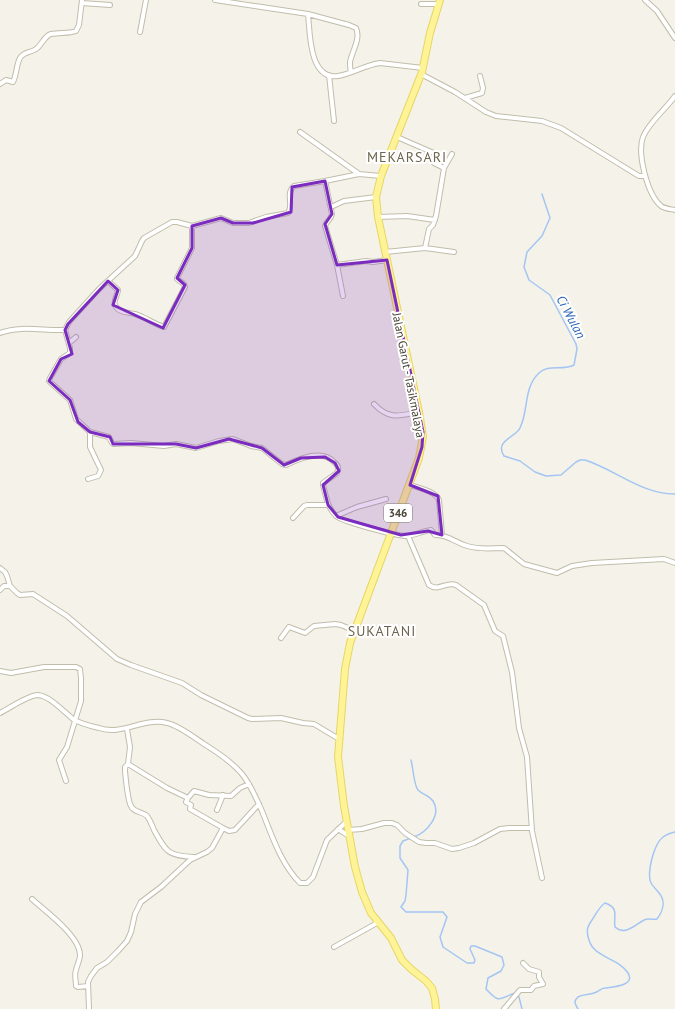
<svg xmlns="http://www.w3.org/2000/svg" width="675" height="1009" font-family="'PT Sans',sans-serif">
	<style>
		.lines { fill: none; stroke-linecap: round; stroke-linejoin: round }
		.stream { stroke: #a4c5f3; stroke-width: 1.5 }
		.street-casing { stroke: #c1bdab; stroke-width: 6 }
		.primary-casing { stroke: #e7d664; stroke-width: 8 }
		.street { stroke: #fff; stroke-width: 4 }
		.primary { stroke: #fff397; stroke-width: 6 }
		.marked { fill: #7b2cbf; fill-opacity: 0.2; stroke: #7b2cbf; stroke-width: 3; stroke-linejoin: round }
		.labels { text-anchor: middle; dominant-baseline: central; stroke-width: 4; stroke-linejoin: round; paint-order: stroke }
		.shield { fill: #fff; stroke: #807d73; stroke-width: 1 }
		.shield-label { font-size: 11px; font-weight: bold; fill: #494537 }
		.street-label { font-size: 12px; fill: #494537; stroke: #fff }
		.water-label { font-size: 13px; font-style: italic; fill: #2c66b8; stroke: #fff }
		.quarter-label { font-size: 14px; letter-spacing: 1px; fill: #6c654e; stroke: #fff }
	</style>
	<rect width="100%" height="100%" fill="#f5f3e9"/>
	<g class="lines">
		<path class="stream" d="M542,194l8,24 -8,18 -15,16 -3,15 5,13 21,15 26,49 1,5 -3,16c-11,6 -26,-1 -35,8 -16,15 -10,37 -19,55 -4,9 -26,13 -16,28l16,5 15,11 11,4 15,-1 15,-13 4,-2h5c31,10 56,34 90,34
			M411,760c2,7 3,26 7,30 5,5 11,5 15,11 9,14 -6,31 -19,36
			M411,838l-8,3 -3,5v12l8,12 -2,25 -1,6 -4,6 5,5h37l4,5 -7,20 3,10 24,16h7l1,-3 -5,-11 1,-3h4l27,11 2,8 -3,6 -13,7 -2,11c14,15 12,10 29,4l4,4 3,12
			M578,1009c-2,-4 -5,-7 -1,-11 3,-4 12,-3 17,-5 4,-1 7,-5 11,-5 7,-1 31,-2 23,-15 -9,-15 -34,-15 -39,-33 -3,-9 -2,-13 3,-20 4,-6 7,-13 13,-17 15,5 8,13 10,24 10,9 20,-2 29,-7 5,-2 9,0 13,-1 6,-8 9,-18 2,-26 -3,-5 -8,-7 -9,-13 -2,-11 4,-36 13,-43 4,-3 8,-4 12,-5"/>
		<defs>
			<path id="street" d="M215,0l93,14c2,19 1,66 30,62 14,-2 27,-11 42,-13l43,5
				M645,0l12,11 18,27
				M82,3l28,2
				M421,4h17
				M308,14l41,11 7,3c5,11 -4,23 -6,34 0,3 0,7 1,10
				M140,32l6,-32
				M421,74l34,18 31,20 10,4 46,5 19,7 73,45 5,3h5
				M329,75l5,46
				M0,84l6,-4 7,2c4,-8 3,-17 7,-24 4,-7 11,-5 16,-9 6,-4 8,-13 15,-15 9,-2 17,0 25,-3l3,-6 3,-25
				M675,96c-9,13 -26,26 -32,41 -6,16 4,57 18,69 4,3 9,3 14,4
				M465,98l17,-5 1,-5 -3,-12
				M300,132l59,42
				M397,137l39,17 -2,9 10,5 -8,48 -3,9 -4,4 -4,19
				M444,168l8,-14
				M325,181l7,33c-1,6 -6,7 -7,12l12,39 6,31
				M331,207l13,-6 32,-4
				M378,217l29,-1 28,4
				M385,252l40,-4 29,4
				M337,265l29,-4 7,1 14,-2
				M108,281l10,9c0,5 -5,10 -3,15 3,8 13,7 20,9 10,3 19,10 29,13l21,-40 -1,-3 -7,-5v-1l15,-30v-22
				M65,330l5,18v5l-9,6 -11,19 -1,3 21,19 6,19 14,13v15l11,23 -3,6 -10,3
				M0,333c21,-8 43,-2 65,-3l4,-8 30,-33 36,-33 7,-15 2,-3 28,-16h5l15,4 29,-8 12,5h16l17,-6 22,-4c6,-8 -3,-20 6,-27l31,-5 34,-7 22,2
				M69,343l7,-6
				M374,404c15,16 25,12 45,8
				M90,432l19,5 3,6 2,1 17,-1 33,3 12,-2 20,4 23,-7 14,-2 18,7 11,2 20,16 4,1c14,-7 36,-16 48,-3 4,3 5,7 3,11l-14,10v2c3,11 4,22 13,31 7,6 61,20 71,20 8,-1 16,-5 24,-6l4,5c14,0 19,7 32,11 14,4 23,2 37,2l20,16 33,9 15,-7 20,-3 72,-4 11,4
				M410,485c9,3 25,6 29,15l3,35
				M336,516l21,-9 29,-8
				M293,518l11,-12 3,-1h21
				M408,536l21,49c10,7 18,-4 27,0l28,20 11,26 8,5 9,36 7,56 8,29 5,74 10,47
				M0,568l5,4 2,4 3,10 7,7 3,2 13,-1 34,22 50,43 14,6 51,18 19,12 47,23 4,1 29,-1 22,5 11,1 25,15
				M0,590l4,-4h6
				M281,638l8,-11 16,6 9,-7 21,-2 6,1 14,6
				M0,671l11,2 33,-6h32l4,2 1,9v23l-14,46 -8,13 7,21
				M0,713c10,-5 28,-18 38,-18 12,1 26,17 35,24 8,5 17,7 26,9 23,8 45,-11 68,-5 11,2 28,15 37,21 13,8 28,18 38,30 9,11 14,24 20,37 10,25 19,53 38,72h7l6,-6 14,-37 19,-18
				M127,729l3,18 -2,17 39,24 21,10 -2,4 5,3 -1,4 33,19
				M128,764l-3,3v4c1,11 2,23 5,33 3,9 12,7 17,12 3,4 5,9 7,14 12,22 14,26 40,27
				M188,798l6,-7 15,4 22,1 9,-8 9,-4
				M217,810l6,-15
				M338,829l11,7
				M348,830l14,-1 22,-6h8l5,2 8,8 14,9 7,1h9l17,6 7,-1 15,-5 26,-14 9,-1h23
				M32,899c13,12 48,37 48,56 0,5 -3,10 -4,15 -2,5 0,10 0,16l2,1 10,-1
				M334,947l43,-24
				M89,1009l-1,-27 3,-6 6,-8 10,-6 11,-11 9,-10 4,-9 4,-18 6,-12 20,-15 29,-27 17,-8 5,-4 11,-20 6,3 6,-1 24,-26
				M504,1009l16,-19h11l3,-4 9,-2 -4,-7v-5l-10,-3 -6,-6"/>
			<path id="primary" d="M436,1009l-1,-10 -3,-11 -6,-7 -15,-12 -9,-9 -11,-22 -20,-25 -9,-21 -7,-25 -11,-61 -6,-49 7,-88 5,-26 69,-185 4,-21 -4,-25 -41,-195 -2,-20 5,-21 41,-104 8,-39 10,-33"/>
		</defs>
		<use href="#street" class="street-casing"/>
		<use href="#primary" class="primary-casing"/>
		<use href="#street" class="street"/>
		<use href="#primary" class="primary"/>
	</g>
	<path class="marked" d="M325,181l7,33 -7,10 12,41 50,-5 36,172 -1,15 -12,38 28,11 4,39 -14,-4 -27,4 -63,-18 -10,-12 -5,-20 16,-14 -4,-8 -10,-6 -24,1 -17,7 -22,-17 -33,-9 -33,9 -20,-4h-63l-3,-7 -20,-5 -12,-10 -8,-22 -21,-19 12,-22 11,-5 -7,-24 3,-6 40,-43 10,9 -5,15 50,23 22,-43 -8,-7 15,-30v-22l29,-8 12,5h20l38,-11 1,-25z"/>
	<g class="labels">
		<rect class="shield" x="384" y="504" width="28" height="18" rx="3"/>
		<g class="shield-label">
			<text x="398" y="513">346</text>
		</g>
		<g class="street-label">
			<text transform="translate(409 375) rotate(79)">Jalan Garut - Tasikmalaya</text>
		</g>
		<g class="water-label">
			<text transform="translate(571 317) rotate(62)">Ci Wulan</text>
		</g>
		<g class="quarter-label">
			<text x="407" y="157">MEKARSARI</text>
			<text x="382" y="631">SUKATANI</text>
		</g>
	</g>
</svg>
